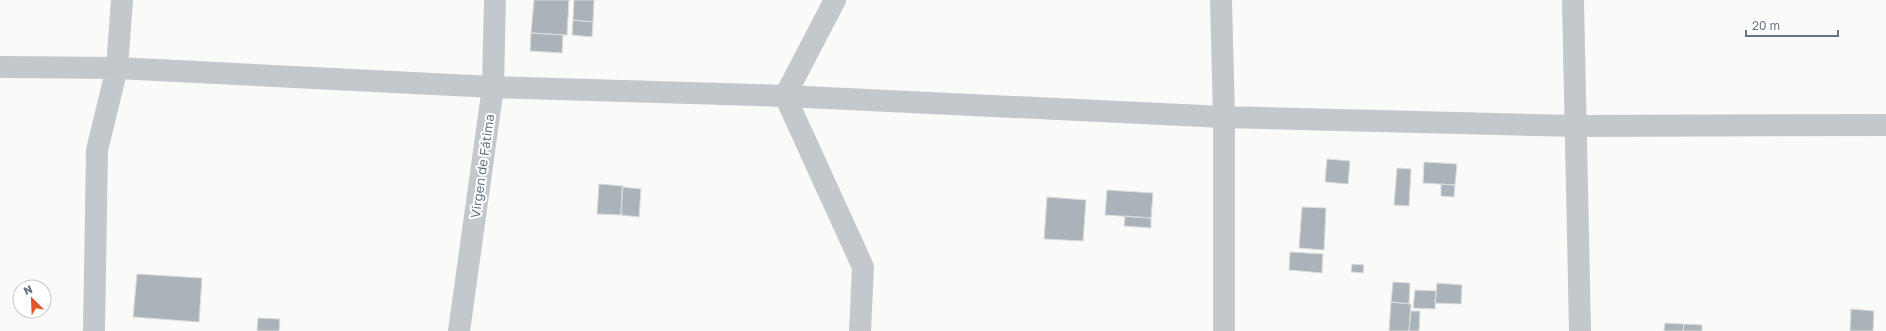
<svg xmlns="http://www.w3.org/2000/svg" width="1886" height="331" font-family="'Golos Text',sans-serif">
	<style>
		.building { fill: #aab3b9; stroke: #dcdcda }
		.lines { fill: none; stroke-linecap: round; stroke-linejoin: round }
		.minor { stroke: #c3c8cc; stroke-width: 22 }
		.labels { text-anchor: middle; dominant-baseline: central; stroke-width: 4; stroke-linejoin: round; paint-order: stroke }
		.street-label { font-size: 13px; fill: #657683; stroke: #fff }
	</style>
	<rect width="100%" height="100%" fill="#fafaf8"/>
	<path class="building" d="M534,0h35l-2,35 -36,-2z
		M574,0h20l-1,22 -20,-2z
		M573,20l20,2 -1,15 -20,-2z
		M531,33l32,2 -1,18 -32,-2z
		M1327,159l23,2 -2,23 -23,-2z
		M1424,162l33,2 -2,21 -32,-2z
		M1397,168l14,1 -2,37 -15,-1z
		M599,184l24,2 -2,29 -24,-1z
		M1441,184l14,1 -1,12 -13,-1z
		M622,187l19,2 -2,28 -18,-2z
		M1107,190l46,3 -2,25 -46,-3z
		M1047,197l39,3 -3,41 -39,-2z
		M1302,207l24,1 -2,42 -25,-2z
		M1125,216l26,2v10l-27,-2z
		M1290,252l33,2 -1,19 -33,-3z
		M1352,264l12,1 -1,8 -12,-1z
		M137,274l65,4 -3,44 -66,-5z
		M1393,282l17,1 -1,21 -18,-2z
		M1437,283l25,2 -1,19 -26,-1z
		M1415,290l21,1 -1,18 -22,-1z
		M1391,302l20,2 -2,27h-20z
		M1851,309l23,2 -1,20h-23z
		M1411,311h9l-1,20h-10z
		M258,318l22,1 -1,12h-22z
		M1665,323l19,1 -1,7h-19z
		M1684,324l18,1v6h-19z"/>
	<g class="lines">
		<path class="minor" d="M835,0l-50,96 78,171 -3,64
			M1221,0l3,117v214
			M1573,0l7,331
			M0,67l117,1 376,19 292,9 439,21 352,9 310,-1
			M94,331l3,-181 20,-82 5,-68
			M459,331l34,-244 2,-87"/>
	</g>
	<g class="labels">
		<g class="street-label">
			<text transform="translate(482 166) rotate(-82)">Virgen de Fátima</text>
		</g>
	</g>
	<g transform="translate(32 299) rotate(336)"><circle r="19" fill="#ffffff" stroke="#c1c8cd"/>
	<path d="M0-3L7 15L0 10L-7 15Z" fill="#e4572e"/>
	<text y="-6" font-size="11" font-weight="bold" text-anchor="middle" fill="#657683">N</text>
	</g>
	<path d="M1746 30v6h92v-6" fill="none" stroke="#657683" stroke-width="2"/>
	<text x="1752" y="30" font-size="12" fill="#657683" stroke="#ffffff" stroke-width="3" paint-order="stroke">20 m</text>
</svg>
